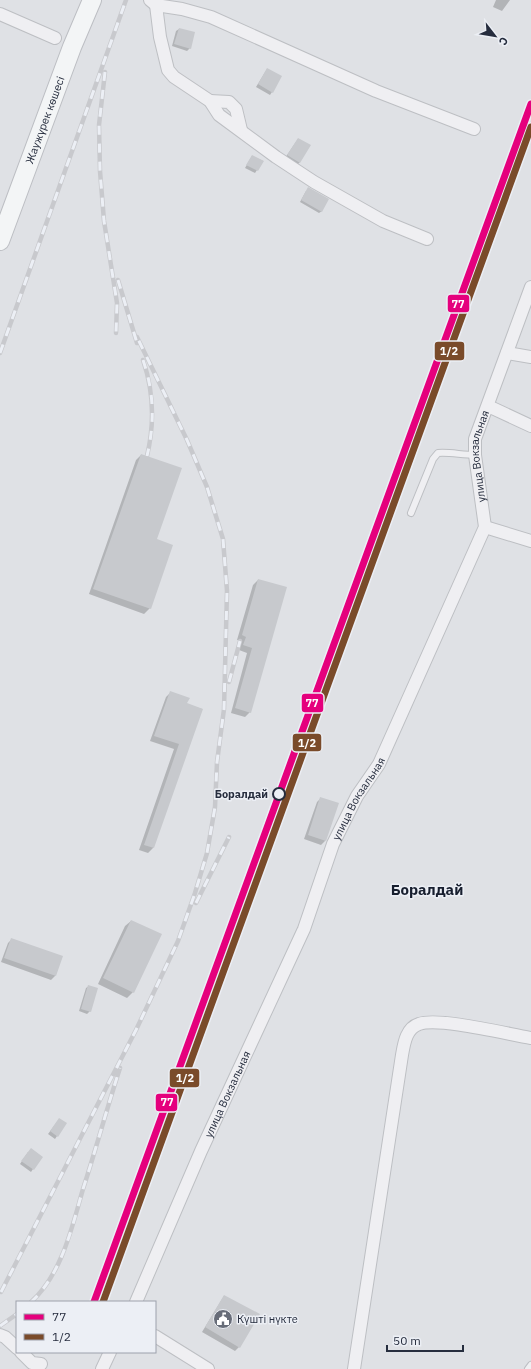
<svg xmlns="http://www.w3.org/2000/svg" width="531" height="1369" font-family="'IBM Plex Sans',sans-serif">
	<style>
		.shadow { fill: #0003 }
		.building { fill: #c7c9cd }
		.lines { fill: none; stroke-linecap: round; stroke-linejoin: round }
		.lane-casing { stroke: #bdbfc3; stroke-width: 8 }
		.street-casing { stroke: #bdbfc3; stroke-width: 14 }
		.primary-casing { stroke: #bcbec3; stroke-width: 20 }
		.lane { stroke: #efeff2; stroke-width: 6 }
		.street { stroke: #efeff2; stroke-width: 12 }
		.primary { stroke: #f3f5f6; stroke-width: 18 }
		.rail-casing { stroke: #c8c9cd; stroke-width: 4.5 }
		.rail { stroke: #eceff5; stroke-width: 3; stroke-dasharray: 9; stroke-linecap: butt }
		.rail-1-casing { stroke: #eceff5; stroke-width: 10 }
		.rail-2-casing { stroke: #eceff5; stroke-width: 10 }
		.rail-1 { stroke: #e5007d; stroke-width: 7 }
		.rail-2 { stroke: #7a4b2a; stroke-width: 7 }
		.stop-dot { fill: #eceff5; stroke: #262d3e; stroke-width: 2 }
		.labels { text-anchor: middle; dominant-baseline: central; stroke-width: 3; stroke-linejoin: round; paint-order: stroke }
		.street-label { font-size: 11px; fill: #262d3e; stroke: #eceff5 }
		.stop-label { font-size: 11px; font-weight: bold; fill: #262d3e; stroke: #eceff5; text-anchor: end }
		.poi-label { font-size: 11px; fill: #262d3e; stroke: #eceff5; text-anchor: start }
		.district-label { font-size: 15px; font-weight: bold; fill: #181f2f; stroke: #eceff5 }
		.line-badge { stroke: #eceff5; stroke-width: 1.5 }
		.badge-label { font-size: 11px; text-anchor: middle; font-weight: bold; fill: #fff }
	</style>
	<rect width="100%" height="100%" fill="#dfe1e5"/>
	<path class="shadow" d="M496,0h14l-8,11 -9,-4z
		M179,29l11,19 -3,3 -15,-5 4,-15z
		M267,69l5,23 -2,3 -14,-8z
		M298,139l2,23 -3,3 -12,-7z
		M252,156l11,5 -8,12 -10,-5z
		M306,191l16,20 -3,2 -19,-11z
		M141,455l15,85 -6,68 -6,6 -55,-20 47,-134z
		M258,580l-8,132 -5,5 -14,-4 16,-60 -8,-3 3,-9 -5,-1 16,-55z
		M171,692l15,12 16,5 -49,139 -5,5 -9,-3 35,-101 -24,-8 16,-44z
		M321,798l4,43 -4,4 -17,-6 13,-37z
		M131,921l2,71 -6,6 -29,-14 27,-58z
		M12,939l50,18 -7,19 -4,4 -50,-18 7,-19z
		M89,986l1,25 -3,3 -8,-3 7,-23z
		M57,1122v14l-2,3 -7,-5z
		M28,1152l5,17 -2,3 -11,-8z
		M224,1296l15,51 -4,4 -33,-19z"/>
	<path class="building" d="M179,28l16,4 -4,17 -17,-5z
		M267,68l15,8 -9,17 -15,-9z
		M298,138l13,7 -11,18 -13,-8z
		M252,155l12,6 -6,10 -12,-6z
		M308,187l21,12 -7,13 -21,-12z
		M141,454l41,14 -25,71 16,6 -22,64 -58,-20z
		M258,579l29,8 -36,126 -16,-5 17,-60 -9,-3 3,-8 -4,-2z
		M170,691l20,7 -3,5 16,6 -49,139 -10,-3 35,-101 -25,-8z
		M320,797l19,6 -13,38 -18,-6z
		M131,920l31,14 -28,59 -31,-15z
		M11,938l52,18 -7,20 -52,-18z
		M88,985l10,3 -7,24 -10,-3z
		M59,1118l8,5 -9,14 -8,-6z
		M31,1148l12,9 -9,13 -13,-9z
		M224,1295l36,19 -20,34 -35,-21z"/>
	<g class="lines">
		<defs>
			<path id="lane" d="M411,513l22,-54 5,-6c12,-1 24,2 37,2
				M528,1369l3,-4"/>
			<g id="street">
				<path d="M150,0l6,5 26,4 29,8 165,74 98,38"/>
				<path d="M156,5l4,32 8,33 6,7 36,24 9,14 57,42 38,25 69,39 44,18"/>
				<path d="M0,14l55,24"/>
				<path d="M210,101l19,1 7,7 5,21"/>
				<path d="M507,353l24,4"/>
				<path d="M488,406l43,20"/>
				<path d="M485,527l46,14"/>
				<path id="s1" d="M136,1302l65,-151 103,-222 29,-85 24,-48 22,-32 106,-237 -10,-72v-16l56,-152"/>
				<path d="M0,1335l5,2 12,11"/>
				<path d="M155,1336l53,33"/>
				<path d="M21,1352l11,11 9,1"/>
				<path d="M102,1369l8,-17"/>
				<path d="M354,1369l48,-314c2,-11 4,-27 17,-31 20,-7 88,10 112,14"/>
			</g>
			<g id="primary">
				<path id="s2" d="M0,241l72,-194 20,-47"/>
			</g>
		</defs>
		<use href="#lane" class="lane-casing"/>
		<use href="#street" class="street-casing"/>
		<use href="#primary" class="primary-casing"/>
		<use href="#lane" class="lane"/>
		<use href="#street" class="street"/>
		<use href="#primary" class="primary"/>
		<defs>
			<path id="rail" d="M105,72l-6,53 1,46 4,50 13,82 -1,30
				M118,280l19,63
				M0,353l126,-353
				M143,360c11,32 12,62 4,96
				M229,682l11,-41
				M196,903l33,-66
				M1,1292l135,-262 42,-89 17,-48 12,-40 8,-46 2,-45 7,-53 3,-118 -4,-52 -16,-52 -20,-47 -50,-103
				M31,1302c31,-28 41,-75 52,-113 13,-40 24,-81 37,-121
				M0,1326l17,-12"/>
		</defs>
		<use href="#rail" class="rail-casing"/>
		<use href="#rail" class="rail"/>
		<defs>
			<path id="rail-1" d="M94,1302l437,-1198"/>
			<path id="rail-2" d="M103,1302l428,-1175"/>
		</defs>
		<use href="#rail-1" class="rail-1-casing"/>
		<use href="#rail-2" class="rail-2-casing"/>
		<use href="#rail-1" class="rail-1"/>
		<use href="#rail-2" class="rail-2"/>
	</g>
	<defs>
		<symbol id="civic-disc" viewBox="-11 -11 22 22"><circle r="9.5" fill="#676c78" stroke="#eceff5"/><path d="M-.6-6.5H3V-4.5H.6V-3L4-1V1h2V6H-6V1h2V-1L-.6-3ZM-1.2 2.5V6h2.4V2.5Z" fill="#fff"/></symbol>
	</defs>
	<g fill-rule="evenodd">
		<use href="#civic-disc" x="212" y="1308" width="22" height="22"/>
	</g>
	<circle class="stop-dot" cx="279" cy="794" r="6"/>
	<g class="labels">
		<g class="street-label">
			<text stroke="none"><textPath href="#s2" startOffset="129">Жаужүрек көшесі</textPath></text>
			<text stroke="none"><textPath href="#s1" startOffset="923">улица Вокзальная</textPath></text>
			<text stroke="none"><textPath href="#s1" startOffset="551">улица Вокзальная</textPath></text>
			<text stroke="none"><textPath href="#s1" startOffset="227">улица Вокзальная</textPath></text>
		</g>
		<g class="stop-label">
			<text x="268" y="794">Боралдай</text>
		</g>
		<g class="poi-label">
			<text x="237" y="1319">Күшті нүкте</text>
		</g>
		<g class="district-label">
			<text x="427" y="889">Боралдай</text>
		</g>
	</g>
	<g class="line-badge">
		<rect x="447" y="294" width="23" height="19" rx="4" fill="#e5007d"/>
		<rect x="434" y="341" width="31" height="20" rx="4" fill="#7a4b2a"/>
		<rect x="301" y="693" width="23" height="20" rx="4" fill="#e5007d"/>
		<rect x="292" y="733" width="30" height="19" rx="4" fill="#7a4b2a"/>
		<rect x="169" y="1068" width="31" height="20" rx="4" fill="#7a4b2a"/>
		<rect x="155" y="1093" width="23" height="19" rx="4" fill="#e5007d"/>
	</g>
	<g class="badge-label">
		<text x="458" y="308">77</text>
		<text x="449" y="355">1/2</text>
		<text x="312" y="707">77</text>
		<text x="307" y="747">1/2</text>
		<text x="185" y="1082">1/2</text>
		<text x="167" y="1106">77</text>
	</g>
	<rect x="16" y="1301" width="140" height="52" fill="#eceff5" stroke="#9da1ac"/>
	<rect x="24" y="1314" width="20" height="6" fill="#e5007d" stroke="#9da1ac"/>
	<text x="52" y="1321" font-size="12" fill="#262d3e">77</text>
	<rect x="24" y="1334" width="20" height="6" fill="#7a4b2a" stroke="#9da1ac"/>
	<text x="52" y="1341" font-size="12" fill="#262d3e">1/2</text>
	<g transform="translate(495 36) rotate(121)" stroke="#eceff5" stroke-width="3" paint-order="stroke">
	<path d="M0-3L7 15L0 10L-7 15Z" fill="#262d3e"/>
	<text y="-6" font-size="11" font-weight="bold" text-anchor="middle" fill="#262d3e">С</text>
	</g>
	<path d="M387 1345v6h76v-6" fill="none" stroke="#262d3e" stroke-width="2"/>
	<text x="393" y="1345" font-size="12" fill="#262d3e" stroke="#eceff5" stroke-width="3" paint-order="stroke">50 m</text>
</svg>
